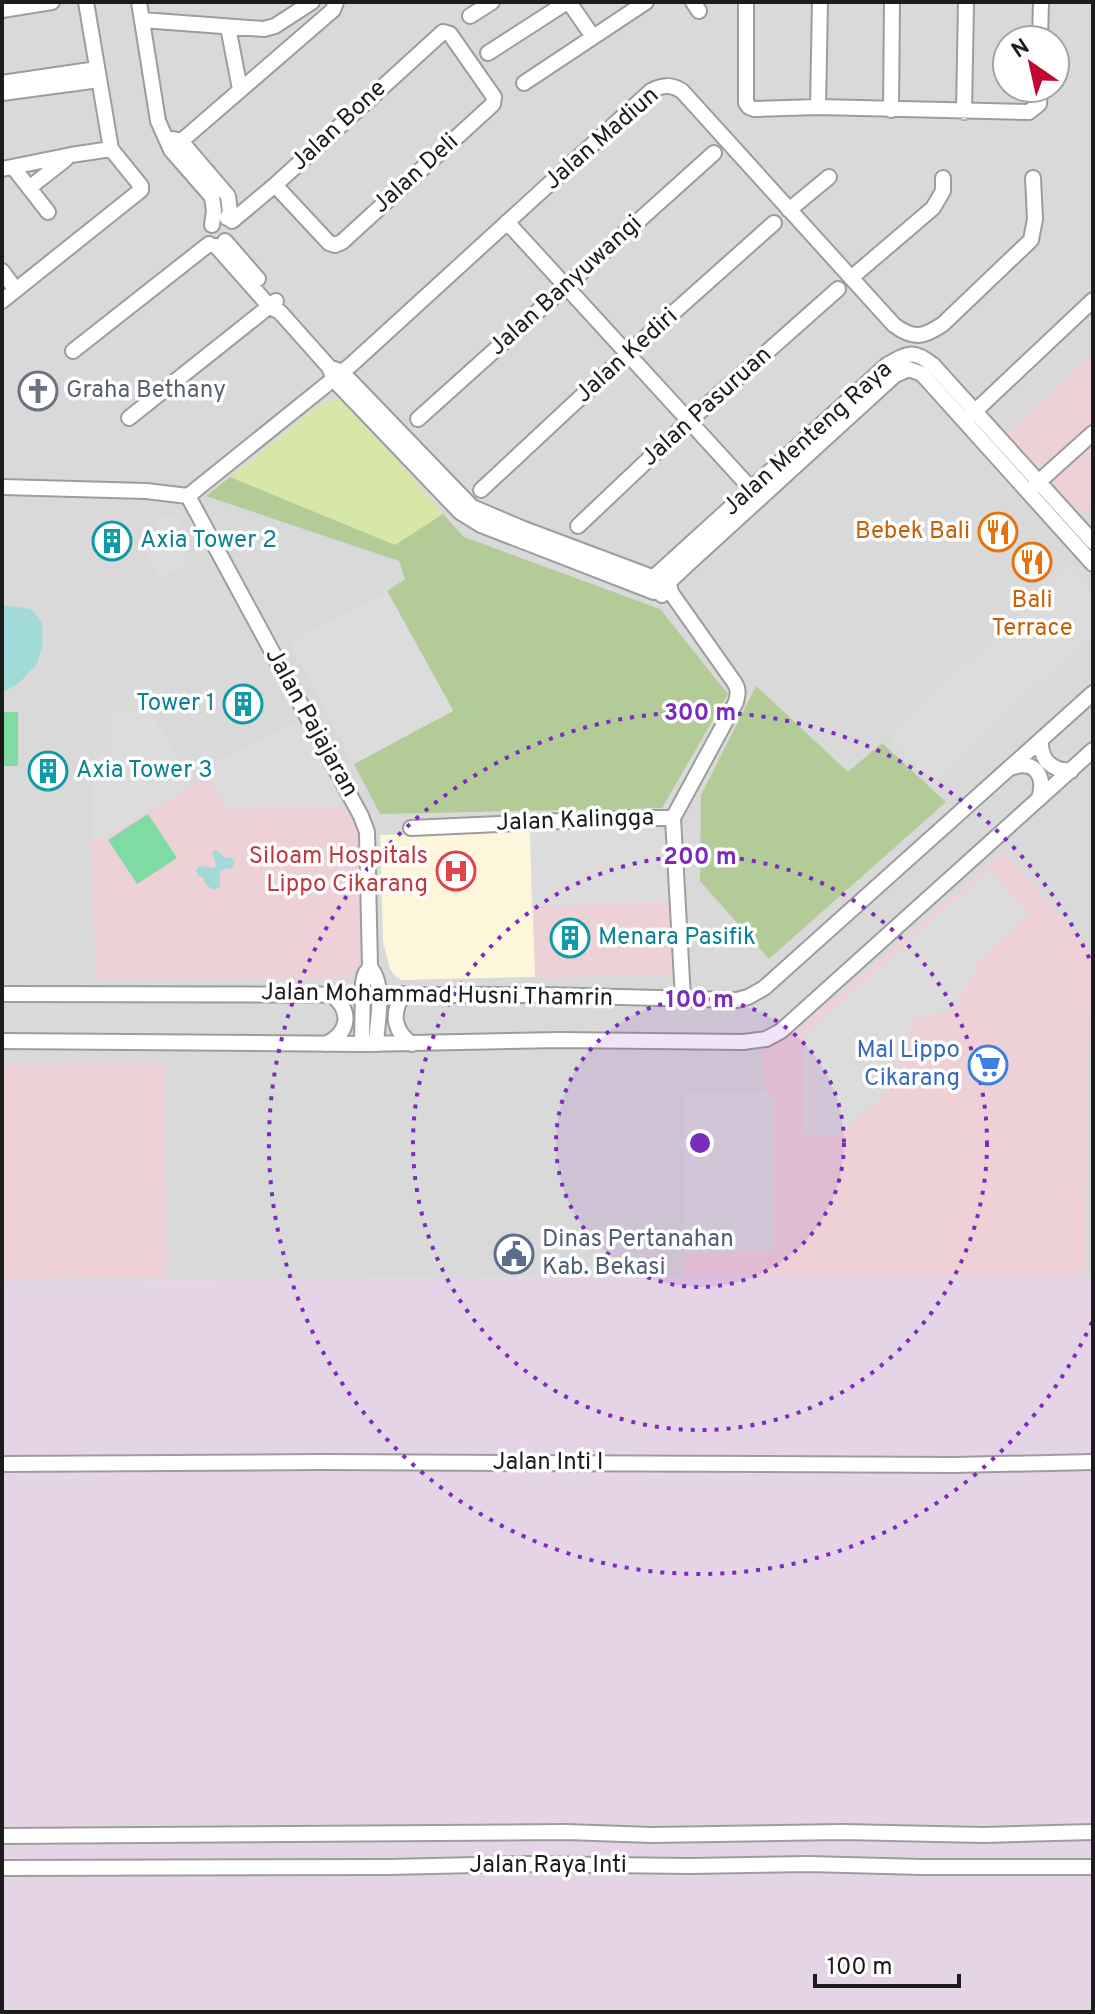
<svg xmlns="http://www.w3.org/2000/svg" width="1095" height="2014" font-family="Overpass,sans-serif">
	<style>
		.residential { fill: #dad9d9; fill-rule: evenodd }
		.commercial { fill: #eed1d6 }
		.industrial { fill: #e5d4e6 }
		.education { fill: #fef6da }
		.grass { fill: #d6e7a8 }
		.forest { fill: #b3cc97 }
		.pitch { fill: #80dba3 }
		.parking { fill: #dcdcdc }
		.water { fill: #a2dada }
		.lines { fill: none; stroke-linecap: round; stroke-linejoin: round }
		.minor-casing { stroke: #9d9d9d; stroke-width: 18 }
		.minor { stroke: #fff; stroke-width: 14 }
		.ring { fill: none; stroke: #7b2cbf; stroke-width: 4; stroke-dasharray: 4 8 }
		.labels { text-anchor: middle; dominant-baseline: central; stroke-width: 7; stroke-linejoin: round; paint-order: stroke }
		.street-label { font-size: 24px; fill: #1c1c1c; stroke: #fff }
		.worship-label { font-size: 24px; fill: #5b616d; stroke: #fff; text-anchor: start }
		.food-label { font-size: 24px; fill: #c56008; stroke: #fff; text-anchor: end }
		.culture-label { font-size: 24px; fill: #0d838f; stroke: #fff; text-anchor: start }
		.health-label { font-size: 24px; fill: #be3a42; stroke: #fff; text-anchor: end }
		.shop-label { font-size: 24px; fill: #366cbe; stroke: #fff; text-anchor: end }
		.service-label { font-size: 24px; fill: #4e5e75; stroke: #fff; text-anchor: start }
		.centre { fill: #7b2cbf; stroke: #fff; stroke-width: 4 }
		.ring-label { font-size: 24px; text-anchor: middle; font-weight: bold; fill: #7b2cbf; stroke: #fff; stroke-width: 7; stroke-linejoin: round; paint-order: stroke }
	</style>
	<rect width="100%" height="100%" fill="#ede7e2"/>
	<path class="residential" d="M2,2h1091v1274h-410l-681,6zM1007,40h48v48h-48z"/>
	<path class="commercial" d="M1093,353v152l-14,13 -72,-84z
		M211,777l16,32 117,-3 16,31 1,107 -1,19 -5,9 -9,6 -250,2 -5,-139 19,-6 81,-49z
		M670,828l2,148 -137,1 -5,-147z
		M1004,852l89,100v58l-4,15 -4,251h-402l2,-23v-160l79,-1 -3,-47 15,-5 37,-23z
		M165,1063l2,214 -165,2v-214z"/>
	<path class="industrial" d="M683,1276h410v736h-1091v-730z"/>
	<path class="education" d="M530,830l5,147 -133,3 -6,-3 -6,-8 -7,-27 -3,-107z"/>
	<path class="grass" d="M343,398l100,116 -48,32 -165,-69 90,-73z"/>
	<path class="forest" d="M230,477l165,68 48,-31 21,23 196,72 68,85 -66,114 -282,6 -26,-50 99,-54 -66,-119 18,-12 -6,-18 -193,-65z
		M756,686l92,86 34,-29 64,59 -177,157 -69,-78 1,-86z"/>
	<path class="pitch" d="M2,712h16v54h-16z
		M148,814l29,44 -40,26 -29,-44z"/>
	<path class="parking" d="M156,515l22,1 4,9 -13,8 14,24 13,-7 3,5 -40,23 -12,-22 -1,-22 10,-1z
		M1068,568l25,26v38l-161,152 -44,-47z
		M387,591l66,120 -99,53 -65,-120z
		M151,711l40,75 -81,49 -19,6 3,-80 17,-17 1,-32z
		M300,719l44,87 -117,3 -21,-40z
		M670,828l1,73 -139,6 -2,-77z
		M989,869l40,46 -50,46 -22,44 -10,8 -13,-1 -8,6 -5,-3 -8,4 -3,6 2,5 -5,4 -1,16 -10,7 11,15 -67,63 -36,-1v-98z
		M773,1092v160l-88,1v-160z"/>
	<path class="water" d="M2,605l29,4 11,14 1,20 -6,21 -17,18 -18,11z
		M215,850l6,3 2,4 8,1 4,5 -3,5 -11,2 -1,3v14l-6,3 -8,-5 -3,-7 -5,-3 -2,-4 3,-5 15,2 2,-4 -4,-11z"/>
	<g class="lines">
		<defs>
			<path id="minor" d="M139,2l19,119 13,29 41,47 2,14 -2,14
				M569,2l24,35
				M693,2l6,9
				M746,2v101l3,4 5,2 64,-2 211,5 10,-8 1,-16
				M2,10l50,-8
				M470,16l22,-14
				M142,20l122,9 11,-3 37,-24
				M228,27l12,62
				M1040,40l1,-38
				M488,53l79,-51
				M2,83l95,-14
				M524,83l122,-81
				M2,93l97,-13
				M818,107l2,-105
				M891,110l1,-108
				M964,112l2,-110
				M173,139l8,2 47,55 2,16 -3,6
				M171,150l162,-140 3,-8
				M13,167l35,45
				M2,169l69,-14 40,-6
				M29,188l37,-29
				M789,210l40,-33
				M232,221l43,-36 168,-153 7,2 44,63 -1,7 -151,138 -7,3 -6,-2 -54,-58
				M507,222l248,271
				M225,241l33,38
				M216,246l54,61 10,5 49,55 5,13 126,132 21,13 173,67
				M2,271l14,19
				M851,278l82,-70 10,-17v-13
				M2,301l139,-111v-4l-30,-37 -25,-147
				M73,351l136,-107
				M329,367l13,5 130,135 52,22 144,54 4,11 62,88c5,7 4,12 2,20l-63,116
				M970,416l123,-116
				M129,418l147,-117
				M418,419l296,-266
				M1034,486l59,-53
				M2,487l144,4 42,5 164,-132 299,-273c11,-6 20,-7 31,0l212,234c20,15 30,12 49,-1l88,-84 4,-21 -2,-41
				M481,490l146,-136 147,-131
				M188,496l173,320 6,16 3,135 -5,7 -2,9 -1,61
				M578,526l111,-105 149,-132
				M648,589l5,-11 234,-213c21,-12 26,-16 46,0l160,177
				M662,595l6,-12 19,-18 208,-190 14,-6 13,5 171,190
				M1041,740c-1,20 10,30 30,31
				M1010,768c25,-9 36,7 29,31
				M673,818l10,181
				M411,828l217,-10h45
				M370,967c16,19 7,54 6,77
				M2,994l540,1 195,5 11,-3 16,-9 329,-295
				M404,994c-13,18 -11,37 8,50
				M2,1041l360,3 197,-4 184,2 23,-3 15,-8 312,-281
				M326,1044c24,-12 26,-33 5,-50
				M2,1464l319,-2 633,3 139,-3
				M2,1836l564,-4 86,3 190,-3 142,3 109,-3
				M2,1868l386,-1 134,-3 167,2 119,-2 115,3h170"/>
		</defs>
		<use href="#minor" class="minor-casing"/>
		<use href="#minor" class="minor"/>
	</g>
	<circle cx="700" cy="1143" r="144" fill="#7b2cbf" fill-opacity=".12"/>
	<g class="ring">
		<circle cx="700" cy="1143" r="144"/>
		<circle cx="700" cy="1143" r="287"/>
		<path d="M1092 1322A431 431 0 1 1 1092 964"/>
	</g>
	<defs>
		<symbol id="church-ring" viewBox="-11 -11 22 22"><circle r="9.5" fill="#fff" stroke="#6b7280" stroke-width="1.5"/><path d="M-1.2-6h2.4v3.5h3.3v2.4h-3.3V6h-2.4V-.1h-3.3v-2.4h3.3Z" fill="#6b7280"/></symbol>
		<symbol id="restaurant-ring" viewBox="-11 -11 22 22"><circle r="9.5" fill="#fff" stroke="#e8710a" stroke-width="1.5"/><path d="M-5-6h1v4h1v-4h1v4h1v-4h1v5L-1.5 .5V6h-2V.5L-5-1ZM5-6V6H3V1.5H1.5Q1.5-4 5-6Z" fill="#e8710a"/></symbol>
		<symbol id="building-ring" viewBox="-11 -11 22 22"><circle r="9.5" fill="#fff" stroke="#0f9aa8" stroke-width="1.5"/><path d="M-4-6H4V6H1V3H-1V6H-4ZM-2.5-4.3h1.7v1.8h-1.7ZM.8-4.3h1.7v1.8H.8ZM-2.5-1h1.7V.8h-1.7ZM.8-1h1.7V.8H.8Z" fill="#0f9aa8"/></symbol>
		<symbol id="hospital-ring" viewBox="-11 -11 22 22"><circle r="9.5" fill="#fff" stroke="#e0444e" stroke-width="1.5"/><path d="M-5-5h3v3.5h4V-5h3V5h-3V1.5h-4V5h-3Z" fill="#e0444e"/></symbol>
		<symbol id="supermarket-ring" viewBox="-11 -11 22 22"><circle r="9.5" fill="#fff" stroke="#3f7fe0" stroke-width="1.5"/><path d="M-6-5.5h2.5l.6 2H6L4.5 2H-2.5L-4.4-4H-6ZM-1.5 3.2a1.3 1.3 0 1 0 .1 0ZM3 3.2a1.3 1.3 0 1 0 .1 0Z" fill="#3f7fe0"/></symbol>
		<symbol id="civic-ring" viewBox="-11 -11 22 22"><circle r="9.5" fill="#fff" stroke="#5c6f8a" stroke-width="1.5"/><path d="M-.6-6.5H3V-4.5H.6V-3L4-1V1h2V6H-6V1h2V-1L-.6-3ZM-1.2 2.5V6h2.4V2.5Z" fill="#5c6f8a"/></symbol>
	</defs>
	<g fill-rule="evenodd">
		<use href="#church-ring" x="16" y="369" width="44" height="44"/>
		<use href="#restaurant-ring" x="976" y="510" width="44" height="44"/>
		<use href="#building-ring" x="90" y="519" width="44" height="44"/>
		<use href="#restaurant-ring" x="1010" y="540" width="44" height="44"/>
		<use href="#building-ring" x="221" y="682" width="44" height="44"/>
		<use href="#building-ring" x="26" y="749" width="44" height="44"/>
		<use href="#hospital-ring" x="434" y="849" width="44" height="44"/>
		<use href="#building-ring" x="548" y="916" width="44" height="44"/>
		<use href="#supermarket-ring" x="966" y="1043" width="44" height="44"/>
		<use href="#civic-ring" x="492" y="1232" width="44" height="44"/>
	</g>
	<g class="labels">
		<g class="street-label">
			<text transform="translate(339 126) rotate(-43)">Jalan Bone</text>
			<text transform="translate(602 139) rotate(-41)">Jalan Madiun</text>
			<text transform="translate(416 174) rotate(-42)">Jalan Deli</text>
			<text transform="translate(566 286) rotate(-42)">Jalan Banyuwangi</text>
			<text transform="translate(627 356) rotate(-42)">Jalan Kediri</text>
			<text transform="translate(707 407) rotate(-42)">Jalan Pasuruan</text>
			<text transform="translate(808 439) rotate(-42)">Jalan Menteng Raya</text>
			<text transform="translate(311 723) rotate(61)">Jalan Pajajaran</text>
			<text transform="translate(575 821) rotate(-2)">Jalan Kalingga</text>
			<text transform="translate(437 996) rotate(1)">Jalan Mohammad Husni Thamrin</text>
			<text x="548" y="1463">Jalan Inti I</text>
			<text x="548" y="1866">Jalan Raya Inti</text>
		</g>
		<g class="worship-label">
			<text x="66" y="391">Graha Bethany</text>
		</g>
		<g class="food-label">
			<text x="970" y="532">Bebek Bali</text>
			<text x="1032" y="601" text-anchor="middle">Bali<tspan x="1032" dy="28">Terrace</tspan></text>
		</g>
		<g class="culture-label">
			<text x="140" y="541">Axia Tower 2</text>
			<text x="215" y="704" text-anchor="end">Tower 1</text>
			<text x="76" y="771">Axia Tower 3</text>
			<text x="598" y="938">Menara Pasifik</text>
		</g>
		<g class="health-label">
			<text x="428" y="857">Siloam Hospitals<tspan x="428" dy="28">Lippo Cikarang</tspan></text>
		</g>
		<g class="shop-label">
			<text x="960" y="1051">Mal Lippo<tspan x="960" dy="28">Cikarang</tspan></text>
		</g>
		<g class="service-label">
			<text x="542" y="1240">Dinas Pertanahan<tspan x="542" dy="28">Kab. Bekasi</tspan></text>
		</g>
	</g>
	<circle cx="700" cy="1143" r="12" class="centre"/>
	<g class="ring-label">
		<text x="700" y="720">300 m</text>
		<text x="700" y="864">200 m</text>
		<text x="700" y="1007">100 m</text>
	</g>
	<rect width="1095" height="2014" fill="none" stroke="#1c1c1c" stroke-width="8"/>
	<g transform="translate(1031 64) rotate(326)"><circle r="38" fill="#ffffff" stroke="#a4a4a4" stroke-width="2"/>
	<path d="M0-6L14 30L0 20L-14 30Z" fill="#c40431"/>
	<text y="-12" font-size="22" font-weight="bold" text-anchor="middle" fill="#1c1c1c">N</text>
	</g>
	<path d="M815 1974v12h144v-12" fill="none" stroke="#1c1c1c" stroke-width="4"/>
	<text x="827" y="1974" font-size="24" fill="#1c1c1c" stroke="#ffffff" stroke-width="6" paint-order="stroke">100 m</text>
</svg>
